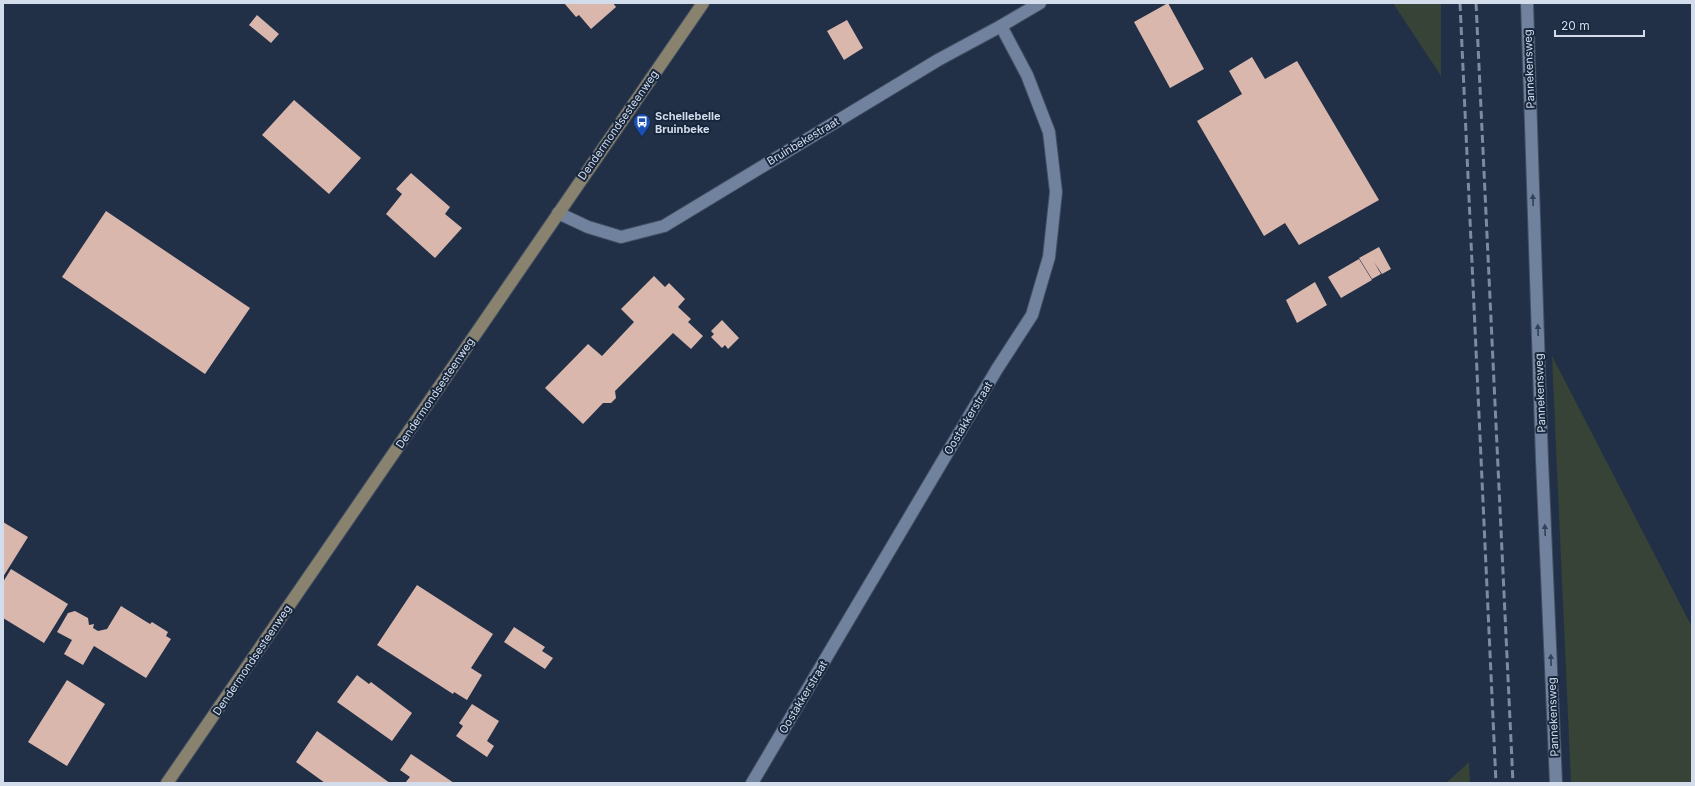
<svg xmlns="http://www.w3.org/2000/svg" width="1695" height="786" font-family="Inter,sans-serif">
	<style>
		.green { fill: #374336 }
		.building { fill: #dab7ad }
		.lines { fill: none; stroke-linecap: round; stroke-linejoin: round }
		.minor-casing { stroke: #424e61; stroke-width: 14 }
		.tertiary-casing { stroke: #424e61; stroke-width: 14 }
		.secondary-casing { stroke: #424e61; stroke-width: 14 }
		.minor { stroke: #70829d; stroke-width: 12 }
		.tertiary { stroke: #70829d; stroke-width: 12 }
		.secondary { stroke: #89826e; stroke-width: 12 }
		.rail { stroke: #7e8a9d; stroke-width: 3; stroke-dasharray: 8 4; stroke-linecap: butt }
		.oneway { fill: #324259 }
		.labels { text-anchor: middle; dominant-baseline: central; stroke-width: 4; stroke-linejoin: round; paint-order: stroke }
		.street-label { font-size: 11px; fill: #d2dceb; stroke: #17263c }
		.poi-label { font-size: 11px; font-weight: bold; fill: #d2dceb; stroke: #17263c; text-anchor: start }
	</style>
	<rect width="100%" height="100%" fill="#213047"/>
	<path class="green" d="M1393,3h48v73z
		M1552,356l140,271v156h-121z
		M1469,762l1,21h-24z"/>
	<path class="building" d="M564,3h49l3,4 -25,22 -12,-14 -3,2z
		M1168,3l36,66 -34,19 -36,-66z
		M257,15l22,19 -8,9 -22,-18z
		M847,20l16,28 -19,12 -17,-29z
		M1252,57l13,22 32,-18 82,139 -80,45 -14,-22 -21,13 -67,-115 45,-27 -13,-23z
		M294,100l67,58 -32,36 -67,-59z
		M411,173l39,34 -5,7 17,14 -27,30 -49,-44 16,-20 -6,-5z
		M106,211l144,97 -45,66 -143,-97z
		M1379,247l12,22 -9,5 -8,-12 7,12 -9,5 -13,-21z
		M1359,259l13,21 -31,18 -13,-21z
		M654,276l11,11 4,-4 16,16 -7,8 13,12 -3,3 15,14 -12,13 -18,-16 -58,58 1,7 -5,5h-8l-20,21 -38,-36 43,-44 14,12 32,-34 -13,-13z
		M1315,282l12,23 -30,18 -11,-23z
		M722,320l17,18 -11,11 -3,-4 -3,3 -11,-11 3,-3 -3,-3z
		M3,522l25,15 -25,40z
		M11,569l57,35 -24,39 -41,-25v-36z
		M417,585l76,49 -22,34 11,7 -15,25 -13,-8 -1,2 -76,-49z
		M121,606l29,18 2,-2 16,10 -2,4 5,3 -25,39 -52,-32 -11,19 -19,-11 8,-14 -15,-8 11,-19 7,-2 13,7 1,7 5,-1 -1,4 5,3 9,-2z
		M514,627l31,20 -3,4 11,7 -8,11 -41,-27z
		M357,675l12,9 2,-2 41,31 -20,28 -55,-39z
		M67,680l38,24 -38,62 -39,-24z
		M472,704l27,17 -12,20 7,5 -7,11 -31,-21 7,-10 -4,-3z
		M317,731l73,52h-65l-29,-21z
		M411,754l43,29h-49l5,-6 -10,-7z"/>
	<g class="lines">
		<defs>
			<path id="minor" d="M1527,3l15,457 14,323
				M752,783l245,-414 35,-54 17,-58 7,-65 -7,-60 -22,-57 -26,-49"/>
			<path id="tertiary" d="M558,213l30,14 33,10 43,-11 274,-166 63,-34 39,-23"/>
			<path id="secondary" d="M167,783l536,-780"/>
		</defs>
		<use href="#minor" class="minor-casing"/>
		<use href="#tertiary" class="tertiary-casing"/>
		<use href="#secondary" class="secondary-casing"/>
		<use href="#minor" class="minor"/>
		<use href="#tertiary" class="tertiary"/>
		<use href="#secondary" class="secondary"/>
		<path class="rail" d="M1460,3l36,780
			M1476,3l37,780"/>
	</g>
	<defs><path id="oneway-solid" d="M-6-.8H1V-3.2L6.5 0L1 3.2V.8H-6Z"/></defs>
	<g class="oneway">
		<use href="#oneway-solid" transform="translate(1533 200) rotate(-92)"/>
		<use href="#oneway-solid" transform="translate(1538 330) rotate(-92)"/>
		<use href="#oneway-solid" transform="translate(1545 530) rotate(-92)"/>
		<use href="#oneway-solid" transform="translate(1551 660) rotate(-92)"/>
	</g>
	<defs>
		<symbol id="bus-pin" viewBox="-11 -11 22 30"><path d="M0 17L-7.5 6A9.5 9.5 0 1 1 7.5 6Z" fill="#1a4fb4" stroke="#17263c"/><path d="M-5-6H5V4H4V6H2V4H-2V6H-4V4H-5ZM-3.5-4V0h7V-4ZM-3.5 1.2v1.5H-2V1.2ZM2 1.2v1.5H3.5V1.2Z" fill="#fff"/></symbol>
	</defs>
	<g fill-rule="evenodd">
		<use href="#bus-pin" x="632" y="112" width="20" height="27"/>
	</g>
	<g class="labels">
		<g class="street-label">
			<text transform="translate(1529 69) rotate(-92)">Pannekensweg</text>
			<text transform="translate(618 125) rotate(-55)">Dendermondsesteenweg</text>
			<text transform="translate(803 141) rotate(-31)">Bruinbekestraat</text>
			<text transform="translate(435 393) rotate(-56)">Dendermondsesteenweg</text>
			<text transform="translate(1540 393) rotate(-92)">Pannekensweg</text>
			<text transform="translate(968 418) rotate(-59)">Oostakkerstraat</text>
			<text transform="translate(252 660) rotate(-56)">Dendermondsesteenweg</text>
			<text transform="translate(803 697) rotate(-59)">Oostakkerstraat</text>
			<text transform="translate(1553 717) rotate(-92)">Pannekensweg</text>
		</g>
		<g class="poi-label">
			<text x="655" y="116">Schellebelle<tspan x="655" dy="13">Bruinbeke</tspan></text>
		</g>
	</g>
	<rect width="1695" height="786" fill="none" stroke="#d2dceb" stroke-width="8"/>
	<path d="M1555 30v6h89v-6" fill="none" stroke="#d2dceb" stroke-width="2"/>
	<text x="1561" y="30" font-size="12" fill="#d2dceb" stroke="#17263c" stroke-width="3" paint-order="stroke">20 m</text>
</svg>
